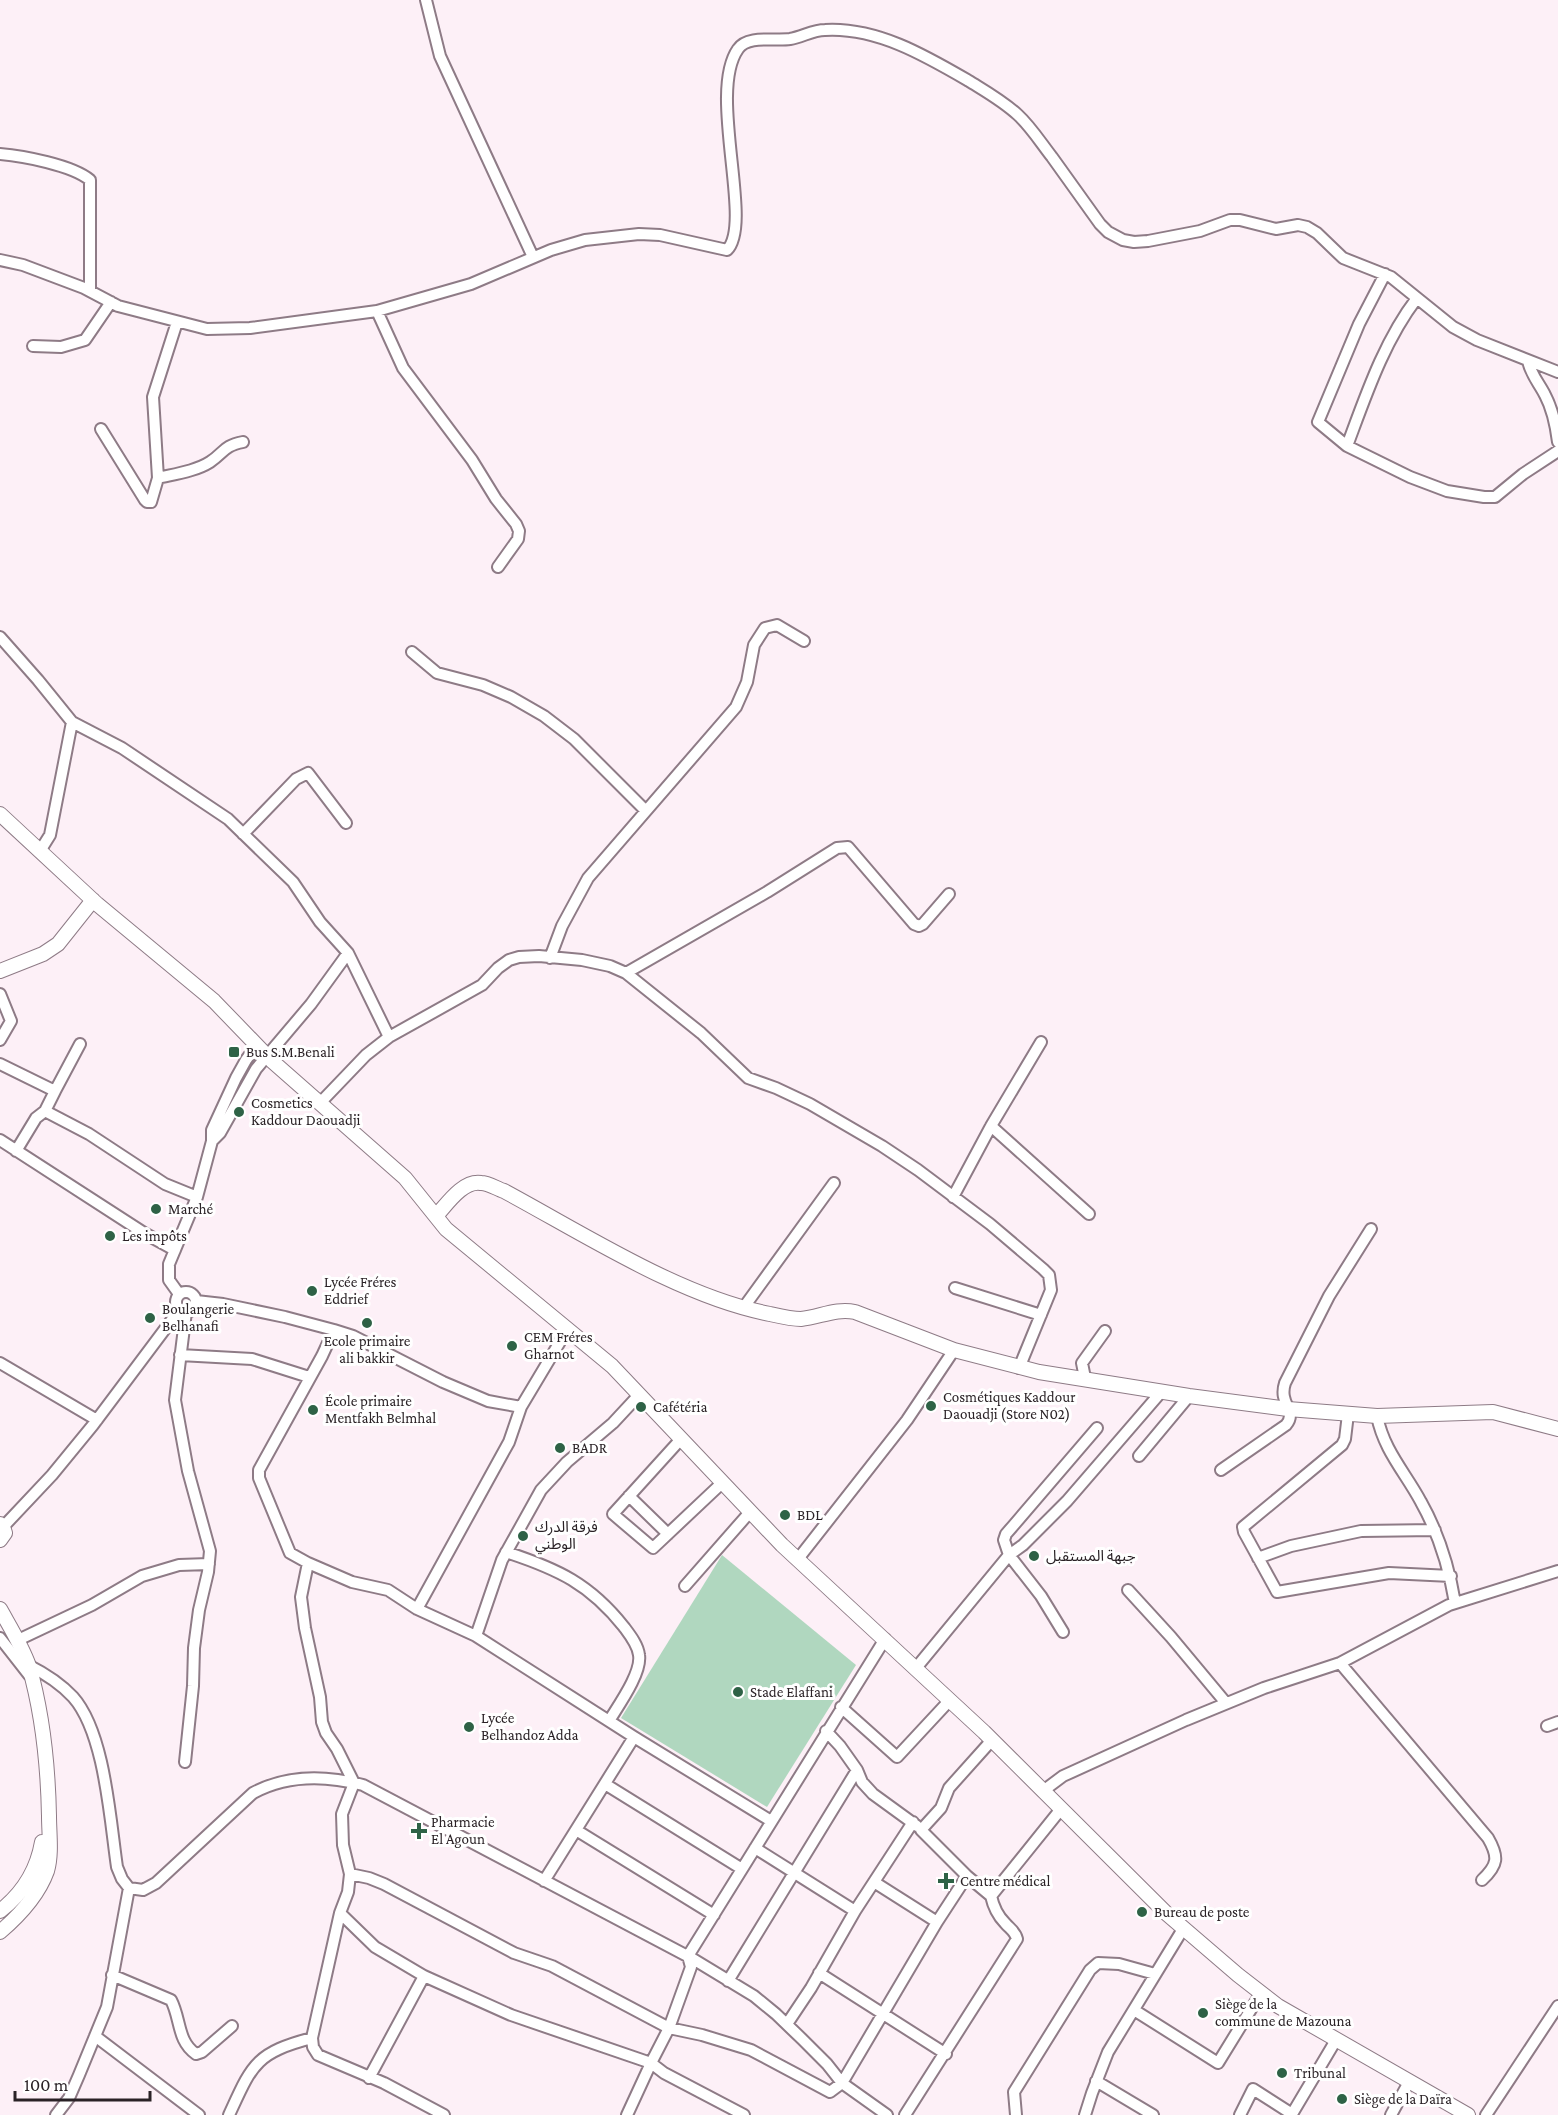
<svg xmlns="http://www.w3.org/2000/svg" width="1558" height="2115" font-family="'Crimson Pro','Noto Sans Arabic',serif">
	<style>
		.green { fill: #b0d7bf }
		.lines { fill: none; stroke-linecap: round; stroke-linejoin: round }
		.minor-casing { stroke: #8e7b86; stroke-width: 14 }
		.major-casing { stroke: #8e7b86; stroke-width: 16 }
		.minor { stroke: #fff; stroke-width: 10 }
		.major { stroke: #fff; stroke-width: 14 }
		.poi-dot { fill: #2e6246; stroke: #fff; stroke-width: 2 }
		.labels { text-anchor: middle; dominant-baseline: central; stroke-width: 6; stroke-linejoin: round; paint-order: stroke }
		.poi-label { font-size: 15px; fill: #2a2226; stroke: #fff; text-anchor: start }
	</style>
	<rect width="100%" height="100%" fill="#fdf0f7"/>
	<path class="green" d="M722,1555l134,110 -89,142 -146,-89z"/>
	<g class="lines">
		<defs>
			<path id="minor" d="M426,0l14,56 93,201
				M0,154c23,2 72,11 90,26v111
				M0,260l23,5 61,23 34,18 89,23 43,-1 127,-17 94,-27 80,-34 34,-10 54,-6 21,1 67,15c27,-27 -20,-157 11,-201 9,-14 37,-8 52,-10 12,-2 23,-9 35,-9 52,-3 101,26 144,51 16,10 34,20 49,34 13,12 23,28 34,42 16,22 32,45 48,67l8,8 15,8 11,2 14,-1 52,-10 30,-11h10l36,9 22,-4 9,2 10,6 26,25 48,19 62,50 24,13 81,32
				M1385,274l-26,50 -41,98 29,24 63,31 37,14 37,6h11l28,-23 35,-23
				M377,311l26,57 69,92 24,39 20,25 3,7 -1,8 -20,28
				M33,346l28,1 24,-7 26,-38
				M1528,361c3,14 11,22 17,34 8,15 11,31 13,47
				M101,429l44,71 2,2h4l7,-24 -5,-81 24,-75
				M1347,446c19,-51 37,-105 70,-148
				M158,478c17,-4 38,-7 52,-16 15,-10 13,-16 33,-20
				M0,637l38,43 34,42
				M412,652l25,21 46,12 28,12 33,19 30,23 72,72
				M243,834l53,-55 12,-6 38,50
				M40,851l10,-16 22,-113 50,26 106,71 65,63 27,40 28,31 41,84 -23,18 -46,48
				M550,958l12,-32 26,-48 148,-171 11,-25 7,-37 11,-17 12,-3 27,16
				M626,973l141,-81 70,-44 11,-1 66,77 5,2 4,-2 26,-30
				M0,994l11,27 -11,19
				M389,1037l93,-52 16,-17 11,-8 10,-3 20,-1 43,4 28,6 16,7 75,60 47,45 28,10 34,16 72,42 36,24 72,54 53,45 6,6 2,15 -32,78
				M0,1064l55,27 -10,20
				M55,1091l25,-47
				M991,1126l98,88
				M0,1140l144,93 31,17
				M212,1141l8,-8 36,-64 55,-65 37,-51
				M16,1151l20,-33 9,-7 44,23 76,50 32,13
				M953,1197l38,-71 50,-84
				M955,1288l86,27
				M176 1302a10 10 0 1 1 20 0a10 10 0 1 1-20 0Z
				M179,1294l-10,-14v-16l28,-67 15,-56v-11l24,-52 10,-18 11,-15
				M196,1301l27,3 62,13 49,13 19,6 90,46 45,19 33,6
				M744,1307l90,-124
				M334,1330l-12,26 -63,114v8l31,75 18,10 -7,34 4,31 15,69 2,25 4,11 11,16 17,34 -12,31 1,31 7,29 19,4 15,6 130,69 38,13 117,62 33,7 49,15 79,42 12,-9 95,-161 30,-46 24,20
				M567,1330l-46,77 -12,35 -92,167 59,27 158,101 137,84
				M180,1355l72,4 57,18
				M0,1363l97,57
				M1085,1378l-3,-15 23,-32
				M1348,1414l-3,25 -3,6 -99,82 1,5 33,60 112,-19 62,3
				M1377,1416c7,35 28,56 44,86 18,32 28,65 34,101
				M681,1439l-68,75 40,34 69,-65
				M1139,1456l50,-60
				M1221,1470l65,-45c12,-14 -8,-21 -1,-42l44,-87 42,-67
				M629,1496l39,38
				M3,1527l49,-52 41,-50 87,-116
				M506,1552c52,17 84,32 118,75 6,8 14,18 15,28 3,18 -21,51 -30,66
				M1258,1558l33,-12 70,-15 74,-1
				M798,1559l109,-139 47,-70
				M308,1563l44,19 36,8 29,19
				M685,1586l65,-74
				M1128,1590l43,47 55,66
				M1063,1632l-22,-36 -32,-41 -5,-15 2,-6 7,-8 84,-98
				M476,1636l26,-76 39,-70 26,-28 46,-39 26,-28
				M0,1638l29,37
				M18,1640l74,-35 50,-29 37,-11 30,-1
				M1340,1663l148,175c11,19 10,27 -6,42
				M28,1665c18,9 32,18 45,32 32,36 37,123 44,170l5,12 7,9 14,2 13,-7 97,-90c35,-19 72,-18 110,-8l330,174 61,37 22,18 26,25 25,25 15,19 45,32
				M916,1668l93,-113 14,-10 44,-44 95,-110
				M841,1707l56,50 53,-57
				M1547,1726l11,-4
				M826,1731l14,15 17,24 5,12 11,12 44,32
				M185,1762l8,-76 1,-38 5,-38 9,-38 2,-21 -22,-80 -13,-71 11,-88
				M605,1784l137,85
				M1043,1791l20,-15 123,-56 78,-32 76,-25 109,-58 109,-34
				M576,1830l138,85
				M755,1848l100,63
				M350,1874l-2,18 -8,21 35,34 49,29 87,39 140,48 -24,52
				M967,1876l-46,-46 20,-22 8,-20 43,-48
				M544,1881l90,-144
				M874,1882l63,40
				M340,1913l-28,125 1,9 5,8 66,28 60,32
				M819,1973l127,81
				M112,1975l59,25c10,19 6,41 25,54l6,-2 30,-26
				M728,1981l129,-211
				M1134,2010l84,53 43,-70
				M787,2024l24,-36 44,-77 58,-89
				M95,2036l104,79
				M369,2078l55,-102
				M1096,2081l57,34
				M56,2115l13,-17 10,-23 28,-68 22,-119
				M229,2115c23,-50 26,-62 83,-77
				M744,2115l-80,-42 -13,-10 18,-35 22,-61 -3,-11 197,-317
				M905,2115l112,-176c-2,-8 -7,-10 -12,-16 -7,-7 -12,-18 -14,-27l70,-87
				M1016,2115l-2,-23 76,-122 8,-7 21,1 36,10
				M1085,2115l7,-22 16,-41 75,-123
				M1240,2115l13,-26 39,25 44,-74
				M1391,2115l18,-33
				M1486,2115l72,-109"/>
			<path id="major" d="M0,814l97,90 117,97 58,60 133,117 41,51 166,137 170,179 202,187 183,182 71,61 40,31 190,109
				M0,971l43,-17 15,-10 35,-44
				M436,1216c11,-12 27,-36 45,-33 8,0 16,6 23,8 80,43 177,106 266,123 9,2 22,5 31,5 19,-2 35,-11 54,-7l99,38 85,22 150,24 99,13 89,7 116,-4 65,17
				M0,1524l3,3 2,6 -5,7
				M0,1609c10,18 22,37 29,57 14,49 19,99 20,150 0,17 3,38 -2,55 -9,25 -27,44 -47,61
				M0,1911c23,-18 37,-40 42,-69"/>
		</defs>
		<use href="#minor" class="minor-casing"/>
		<use href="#major" class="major-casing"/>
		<use href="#minor" class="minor"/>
		<use href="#major" class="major"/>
	</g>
	<g class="poi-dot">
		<rect x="228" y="1046" width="12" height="12" rx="3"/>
		<circle cx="239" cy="1112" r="6"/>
		<circle cx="156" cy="1209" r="6"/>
		<circle cx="110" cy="1236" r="6"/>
		<circle cx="312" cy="1291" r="6"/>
		<circle cx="150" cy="1318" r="6"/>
		<circle cx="367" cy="1323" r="6"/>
		<circle cx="512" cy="1346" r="6"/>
		<circle cx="931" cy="1406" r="6"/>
		<circle cx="641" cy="1407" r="6"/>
		<circle cx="313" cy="1410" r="6"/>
		<circle cx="560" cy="1448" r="6"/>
		<circle cx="785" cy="1515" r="6"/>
		<circle cx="523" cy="1536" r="6"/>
		<circle cx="1034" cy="1556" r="6"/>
		<circle cx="738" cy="1692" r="6"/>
		<circle cx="469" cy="1727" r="6"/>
		<path d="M416 1822h6v6h6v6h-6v6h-6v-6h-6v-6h6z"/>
		<path d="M943 1872h6v6h6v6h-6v6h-6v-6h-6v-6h6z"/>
		<circle cx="1142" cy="1912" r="6"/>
		<circle cx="1203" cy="2013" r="6"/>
		<circle cx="1282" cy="2073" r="6"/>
		<circle cx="1342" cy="2099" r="6"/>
	</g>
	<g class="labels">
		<g class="poi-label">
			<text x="246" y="1052">Bus S.M.Benali</text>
			<text x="251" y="1103">Cosmetics<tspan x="251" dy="17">Kaddour Daouadji</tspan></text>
			<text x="168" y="1209">Marché</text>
			<text x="122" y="1236">Les impôts</text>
			<text x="324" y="1282">Lycée Fréres<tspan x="324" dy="17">Eddrief</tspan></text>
			<text x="162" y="1309">Boulangerie<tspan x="162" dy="17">Belhanafi</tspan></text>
			<text x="524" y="1337">CEM Fréres<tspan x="524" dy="17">Gharnot</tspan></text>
			<text x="367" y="1341" text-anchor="middle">Ecole primaire<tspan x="367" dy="17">ali bakkir</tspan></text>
			<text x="943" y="1397">Cosmétiques Kaddour<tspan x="943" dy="17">Daouadji (Store N02)</tspan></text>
			<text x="325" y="1401">École primaire<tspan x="325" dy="17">Mentfakh Belmhal</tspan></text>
			<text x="653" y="1407">Cafétéria</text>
			<text x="572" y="1448">BADR</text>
			<text x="797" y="1515">BDL</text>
			<text x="535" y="1527">فرقة الدرك<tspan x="535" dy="17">الوطني</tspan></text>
			<text x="1046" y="1556">جبهة المستقبل</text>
			<text x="750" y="1692">Stade Elaffani</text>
			<text x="481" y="1718">Lycée<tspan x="481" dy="17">Belhandoz Adda</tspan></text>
			<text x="431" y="1822">Pharmacie<tspan x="431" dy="17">El Agoun</tspan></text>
			<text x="960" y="1881">Centre médical</text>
			<text x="1154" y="1912">Bureau de poste</text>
			<text x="1215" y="2004">Siège de la<tspan x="1215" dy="17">commune de Mazouna</tspan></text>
			<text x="1294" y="2073">Tribunal</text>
			<text x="1354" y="2099">Siège de la Daïra</text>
		</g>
	</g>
	<path d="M15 2091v9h135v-9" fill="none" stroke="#2a2226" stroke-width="3"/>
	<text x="24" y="2091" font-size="18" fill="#2a2226" stroke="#ffffff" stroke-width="4.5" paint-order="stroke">100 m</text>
</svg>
